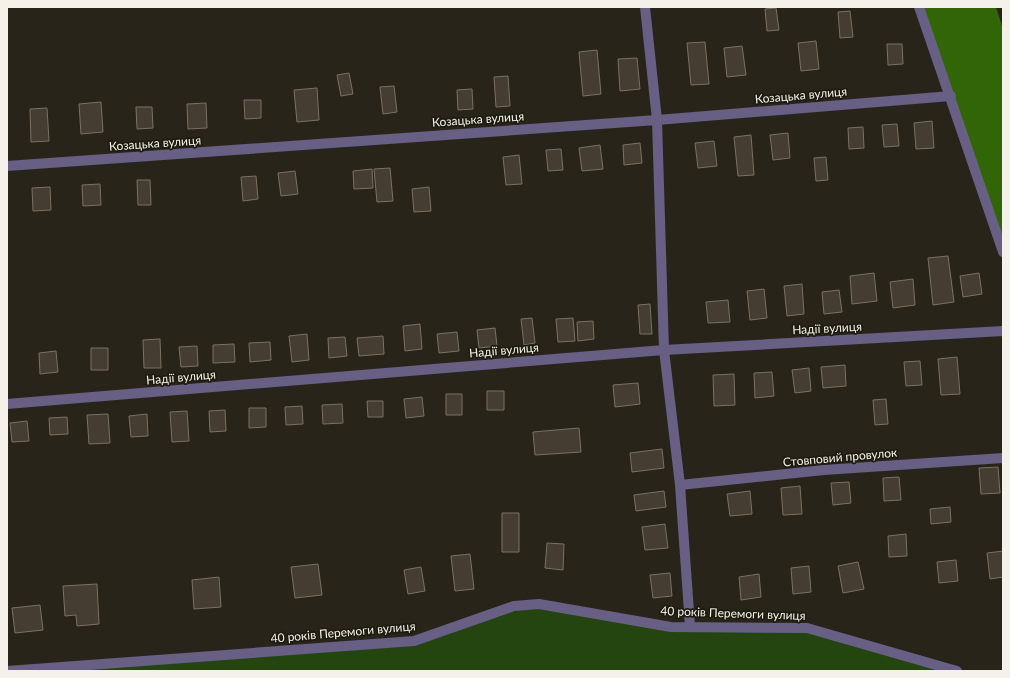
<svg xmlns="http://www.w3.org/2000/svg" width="1010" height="678" font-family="Lato,sans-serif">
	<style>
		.green { fill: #254510 }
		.forest { fill: #326507 }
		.building { fill: #453c32; stroke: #7a7165 }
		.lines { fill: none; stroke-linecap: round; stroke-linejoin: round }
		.minor { stroke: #675f84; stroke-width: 10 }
		.labels { text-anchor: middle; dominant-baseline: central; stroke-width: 3.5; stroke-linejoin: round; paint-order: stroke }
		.street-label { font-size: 12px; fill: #f3f1e9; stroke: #1e1b10 }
	</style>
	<rect width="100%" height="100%" fill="#282419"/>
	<path class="green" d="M539,604l132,23 136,1 150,43h-950l407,-30z"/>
	<path class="forest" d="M919,7h77l7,22v223z"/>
	<path class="building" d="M776,8l3,22 -12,1 -2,-22z
		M850,11l3,26 -13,1 -2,-26z
		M816,41l3,28 -18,2 -3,-28z
		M705,42l4,42 -18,1 -4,-42z
		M887,44h15l1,20 -15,1z
		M742,46l4,29 -19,2 -3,-29z
		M597,50l4,44 -18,2 -4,-44z
		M637,58l3,31 -20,2 -2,-32z
		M349,73l4,21 -12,2 -4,-21z
		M508,76l2,30 -14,1 -2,-30z
		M394,86l3,26 -14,2 -3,-27z
		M317,88l2,32 -22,2 -3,-32z
		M472,89l1,20 -15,1 -1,-20z
		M244,100h17v18l-16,1z
		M101,102l2,30 -22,2 -2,-30z
		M206,103l1,25 -19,1 -1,-25z
		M136,107h16l1,21 -16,1z
		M47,108l2,33 -18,1 -1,-33z
		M932,121l2,27 -18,1 -2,-26z
		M897,124l2,22 -15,1 -2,-22z
		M863,127l1,21 -15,1 -1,-21z
		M788,133l2,25 -17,2 -3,-25z
		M751,135l3,40 -16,1 -4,-39z
		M714,141l3,25 -19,2 -3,-25z
		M640,143l2,20 -18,2 -1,-20z
		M600,145l3,24 -21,2 -3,-23z
		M561,149l2,21 -15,1 -2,-21z
		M519,155l3,29 -16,1 -3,-28z
		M826,157l2,23 -12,1 -2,-23z
		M390,168l3,33 -16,1 -3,-33z
		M372,169l1,19 -19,1 -1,-18z
		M295,171l3,23 -17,2 -3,-23z
		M256,176l2,23 -15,2 -2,-24z
		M137,180h13l1,25h-13z
		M100,184l1,21 -18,1 -1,-21z
		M50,187l1,23 -18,1 -1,-23z
		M429,187l2,24 -17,1 -2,-23z
		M948,256l6,46 -21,3 -5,-47z
		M874,273l3,28 -25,3 -2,-28z
		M979,273l3,21 -19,3 -3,-21z
		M913,279l2,26 -22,3 -3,-26z
		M802,284l2,30 -17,2 -3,-30z
		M764,289l3,29 -17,2 -3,-29z
		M839,290l3,22 -18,2 -2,-22z
		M728,300l2,22 -22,1 -2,-21z
		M650,304l2,30h-12l-2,-29z
		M532,318l3,25 -11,2 -3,-26z
		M573,318l2,23 -17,1 -2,-23z
		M593,321l1,18 -16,2 -1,-19z
		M420,324l2,25 -17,2 -2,-25z
		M495,328l2,18 -18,2 -2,-18z
		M457,332l2,19 -20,2 -2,-19z
		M307,334l2,26 -17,2 -3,-26z
		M383,336l1,18 -25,2 -2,-18z
		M345,337l2,19 -18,2 -1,-20z
		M160,339l1,29h-17l-1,-28z
		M270,342l1,18 -21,2 -1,-19z
		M234,344l1,18 -22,1v-18z
		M197,346l1,20 -17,1 -2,-20z
		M91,348h17v22h-17z
		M56,351l2,21 -18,2 -1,-21z
		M957,357l3,37 -19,1 -3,-36z
		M920,361l2,24 -16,1 -2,-24z
		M845,365l1,21 -23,2 -2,-21z
		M809,368l2,23 -16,2 -3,-23z
		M772,372l2,24 -19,2 -1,-25z
		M734,374l1,31 -21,1 -1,-31z
		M638,383l2,21 -25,3 -2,-22z
		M487,391h17v19h-17z
		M446,394h16v21h-16z
		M422,397l2,19 -18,2 -2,-19z
		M886,399l2,25 -13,1 -2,-25z
		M367,401h16v16h-15z
		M342,404l1,19 -20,1 -1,-19z
		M302,406l1,18 -17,1 -1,-18z
		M249,408h17v19l-17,1z
		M225,410l1,21 -16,1 -1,-21z
		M187,411l2,30 -17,1 -2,-30z
		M108,414l2,29 -21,1 -2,-29z
		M147,414l1,22 -17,1 -2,-21z
		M67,417l1,17 -18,1 -1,-17z
		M27,421l2,20 -17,1 -2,-19z
		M579,428l2,24 -46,3 -2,-23z
		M662,449l2,19 -32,4 -2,-19z
		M998,467l2,26 -19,1 -2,-26z
		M899,477l2,23 -17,1 -1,-23z
		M849,482l2,21 -18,2 -2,-22z
		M800,486l2,28 -19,1 -2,-27z
		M664,491l2,16 -30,4 -2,-16z
		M750,491l2,23 -22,2 -3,-22z
		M950,507l1,15 -20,2 -1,-15z
		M502,513h17v39h-17z
		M665,524l3,24 -23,2 -3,-23z
		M906,534l1,22 -18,1 -1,-21z
		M547,543l17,1 -1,26 -18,-2z
		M1003,551v26l-13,2 -3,-26z
		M470,554l4,35 -19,2 -4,-35z
		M956,560l2,21 -19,2 -2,-21z
		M858,562l6,27 -21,4 -5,-27z
		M318,564l4,31 -27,3 -4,-31z
		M809,566l2,26 -18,2 -2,-26z
		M421,567l4,24 -17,3 -4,-24z
		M670,573l2,23 -19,2 -3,-23z
		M759,574l2,23 -20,3 -2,-23z
		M219,577l2,30 -27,2 -2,-29z
		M97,584l2,40 -22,2 -1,-11 -11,1 -2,-30z
		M40,605l3,25 -28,3 -3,-25z"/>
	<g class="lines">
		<path class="minor" d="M645,7l12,113 7,230 16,135 10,141
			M919,7l84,245
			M7,166l650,-46 294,-24
			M7,404l657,-54 339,-19
			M680,485l144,-15 179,-12
			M7,671l407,-30 100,-35 25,-2 132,23 136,1 150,43"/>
	</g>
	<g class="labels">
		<g class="street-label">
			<text transform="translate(801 95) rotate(-5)">Козацька вулиця</text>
			<text transform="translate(478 119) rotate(-4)">Козацька вулиця</text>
			<text transform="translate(155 143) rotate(-4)">Козацька вулиця</text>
			<text transform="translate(827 328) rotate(-3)">Надії вулиця</text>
			<text transform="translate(504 350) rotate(-5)">Надії вулиця</text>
			<text transform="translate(181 377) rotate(-5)">Надії вулиця</text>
			<text transform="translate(840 457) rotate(-5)">Стовповий провулок</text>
			<text transform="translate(733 613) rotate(2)">40 років Перемоги вулиця</text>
			<text transform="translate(343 632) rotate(-5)">40 років Перемоги вулиця</text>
		</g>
	</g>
	<rect width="1010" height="678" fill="none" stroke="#f3f1e9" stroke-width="16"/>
</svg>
